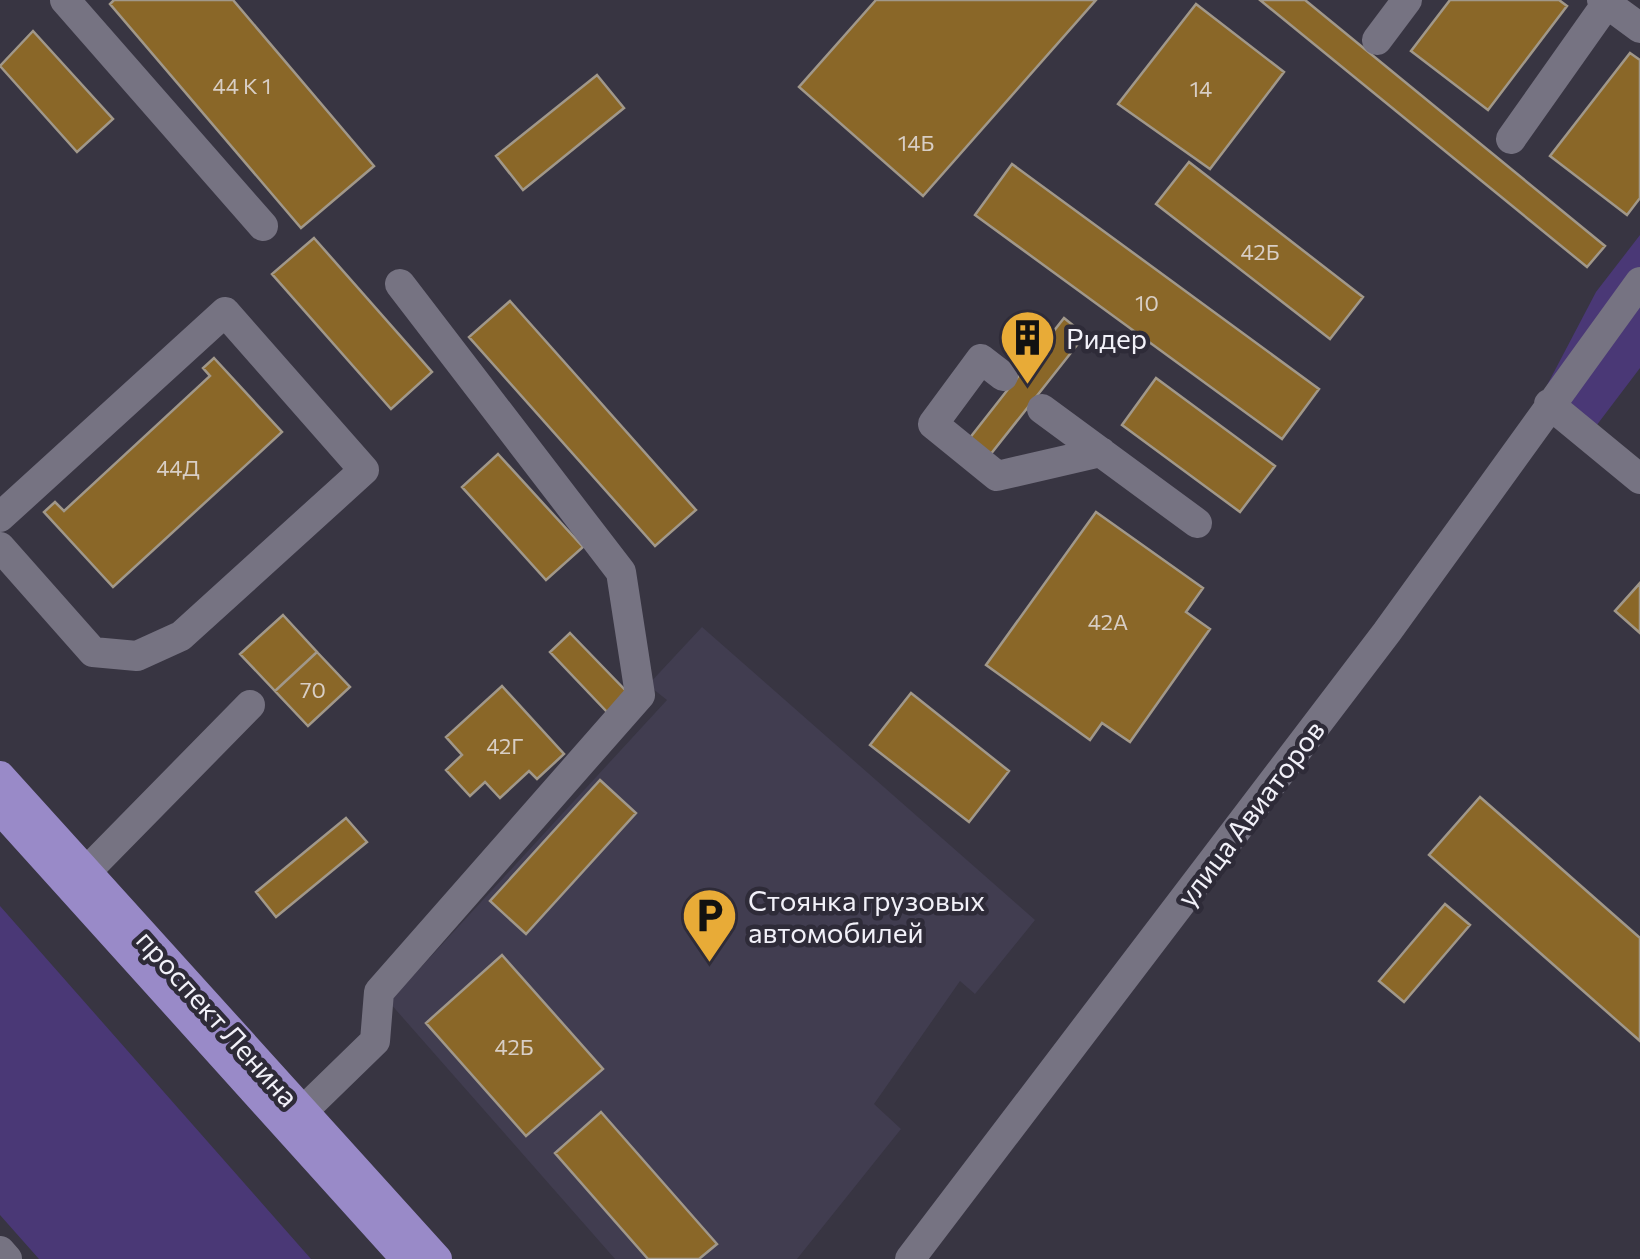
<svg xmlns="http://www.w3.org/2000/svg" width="1640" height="1259" font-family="Commissioner,sans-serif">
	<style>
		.built { fill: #413d50 }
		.green { fill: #4a3876 }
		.building { fill: #8a6728; stroke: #a1988a; stroke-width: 2.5 }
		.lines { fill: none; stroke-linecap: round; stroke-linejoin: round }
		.minor { stroke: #767382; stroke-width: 30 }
		.major { stroke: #998ac8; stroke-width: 30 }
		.labels { text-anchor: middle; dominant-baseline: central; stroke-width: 9; stroke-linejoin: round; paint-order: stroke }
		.number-label { font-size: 22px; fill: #d8cec5 }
		.poi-label { font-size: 28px; fill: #f2f1f9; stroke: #2e2b38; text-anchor: start }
		.street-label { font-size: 28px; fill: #f2f1f9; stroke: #2e2b38 }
	</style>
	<rect width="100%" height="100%" fill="#383542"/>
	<path class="built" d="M702,627l333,293 -60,74 -15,-13 -86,123 27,25 -104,130h-182l-226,-257 278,-302 -19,-15z"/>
	<path class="green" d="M1640,235v133l-50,66 -46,-43 52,-99z
		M0,906l311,353h-272l-39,-44z"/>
	<path class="building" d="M114,0h119l141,166 -73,62 -191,-224z
		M876,0h220l-173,196 -124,-109z
		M1260,0h45l300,246 -18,21z
		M1450,0h109l8,6 -79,104 -77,-59z
		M1196,4l88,68 -74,97 -92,-65z
		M33,31l80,88 -36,33 -77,-86z
		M1630,53l10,7v138l-13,17 -77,-59z
		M597,75l27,33 -101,82 -27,-34z
		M1189,162l174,135 -33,42 -174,-135z
		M1012,164l307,225 -37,50 -307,-224z
		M314,238l118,134 -41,37 -119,-135z
		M510,301l186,209 -41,36 -186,-209z
		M1064,318l21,17 -95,120 -21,-16z
		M214,358l68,74 -169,155 -69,-75 11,-10 9,9 146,-135 -7,-8z
		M1156,378l119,88 -35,46 -118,-87z
		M498,454l85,93 -37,33 -84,-93z
		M1096,512l107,76 -17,24 24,17 -80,113 -28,-19 -12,17 -104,-75z
		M1640,583v50l-25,-22z
		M283,615l34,37 -42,39 -35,-37z
		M570,633l58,60 -20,20 -58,-61z
		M317,652l33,35 -42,39 -33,-35z
		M502,686l62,68 -27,25 -8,-8 -29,27 -15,-16 -15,14 -24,-26 16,-15 -16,-18z
		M911,693l98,78 -40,51 -99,-77z
		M600,780l36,33 -110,121 -36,-33z
		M1480,797l160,141v103l-211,-186z
		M346,818l21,24 -91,75 -20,-25z
		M1445,904l25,21 -66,77 -25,-21z
		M502,955l101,114 -77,67 -100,-113z
		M601,1112l116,132 -18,15h-51l-93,-106z"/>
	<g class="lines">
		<path class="minor" d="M65,0l198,226
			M1602,0l38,28
			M1377,40l30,-40
			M1511,139l96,-136
			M1003,376l-22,-17 -48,65 64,52 104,-24
			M1549,404l91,75
			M1042,409l155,114
			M0,517l225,-205 139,158 -183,166 -44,20 -44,-4 -93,-105
			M86,872l164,-167
			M302,1112l73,-71 4,-49 261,-297 -19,-123 -221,-288
			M0,1251l7,8
			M910,1259l477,-627 253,-350"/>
		<path class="major" d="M0,776l437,483
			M0,809l406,450"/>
	</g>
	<defs>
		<symbol id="building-pin" viewBox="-11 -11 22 30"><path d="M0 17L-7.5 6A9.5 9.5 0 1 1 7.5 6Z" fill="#e8ab37" stroke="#2e2b38"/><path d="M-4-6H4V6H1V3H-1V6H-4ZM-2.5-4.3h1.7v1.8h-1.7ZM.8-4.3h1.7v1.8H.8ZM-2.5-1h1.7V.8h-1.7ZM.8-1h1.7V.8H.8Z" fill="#111"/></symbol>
		<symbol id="parking-pin" viewBox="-11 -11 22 30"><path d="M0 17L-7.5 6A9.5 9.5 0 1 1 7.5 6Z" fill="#e8ab37" stroke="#2e2b38"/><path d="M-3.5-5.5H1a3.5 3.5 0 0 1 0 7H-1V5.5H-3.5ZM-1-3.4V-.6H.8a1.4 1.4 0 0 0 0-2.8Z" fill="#111"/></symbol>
	</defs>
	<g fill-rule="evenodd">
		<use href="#building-pin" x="996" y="306" width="63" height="86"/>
		<use href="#parking-pin" x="678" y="884" width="63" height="86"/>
	</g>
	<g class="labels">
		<g class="number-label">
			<text x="242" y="85">44 К 1</text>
			<text x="1201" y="88">14</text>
			<text x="916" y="142">14Б</text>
			<text x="1260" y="251">42Б</text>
			<text x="1147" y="302">10</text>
			<text x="178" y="467">44Д</text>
			<text x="1108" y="621">42А</text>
			<text x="313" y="689">70</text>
			<text x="505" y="745">42Г</text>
			<text x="514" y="1046">42Б</text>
		</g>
		<g class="poi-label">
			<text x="1066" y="338">Ридер</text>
			<text x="748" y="900">Стоянка грузовых<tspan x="748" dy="32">автомобилей</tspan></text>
		</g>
		<g class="street-label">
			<text transform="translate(1250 813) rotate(-53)">улица Авиаторов</text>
			<text transform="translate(218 1018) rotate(48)">проспект Ленина</text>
		</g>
	</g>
</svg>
